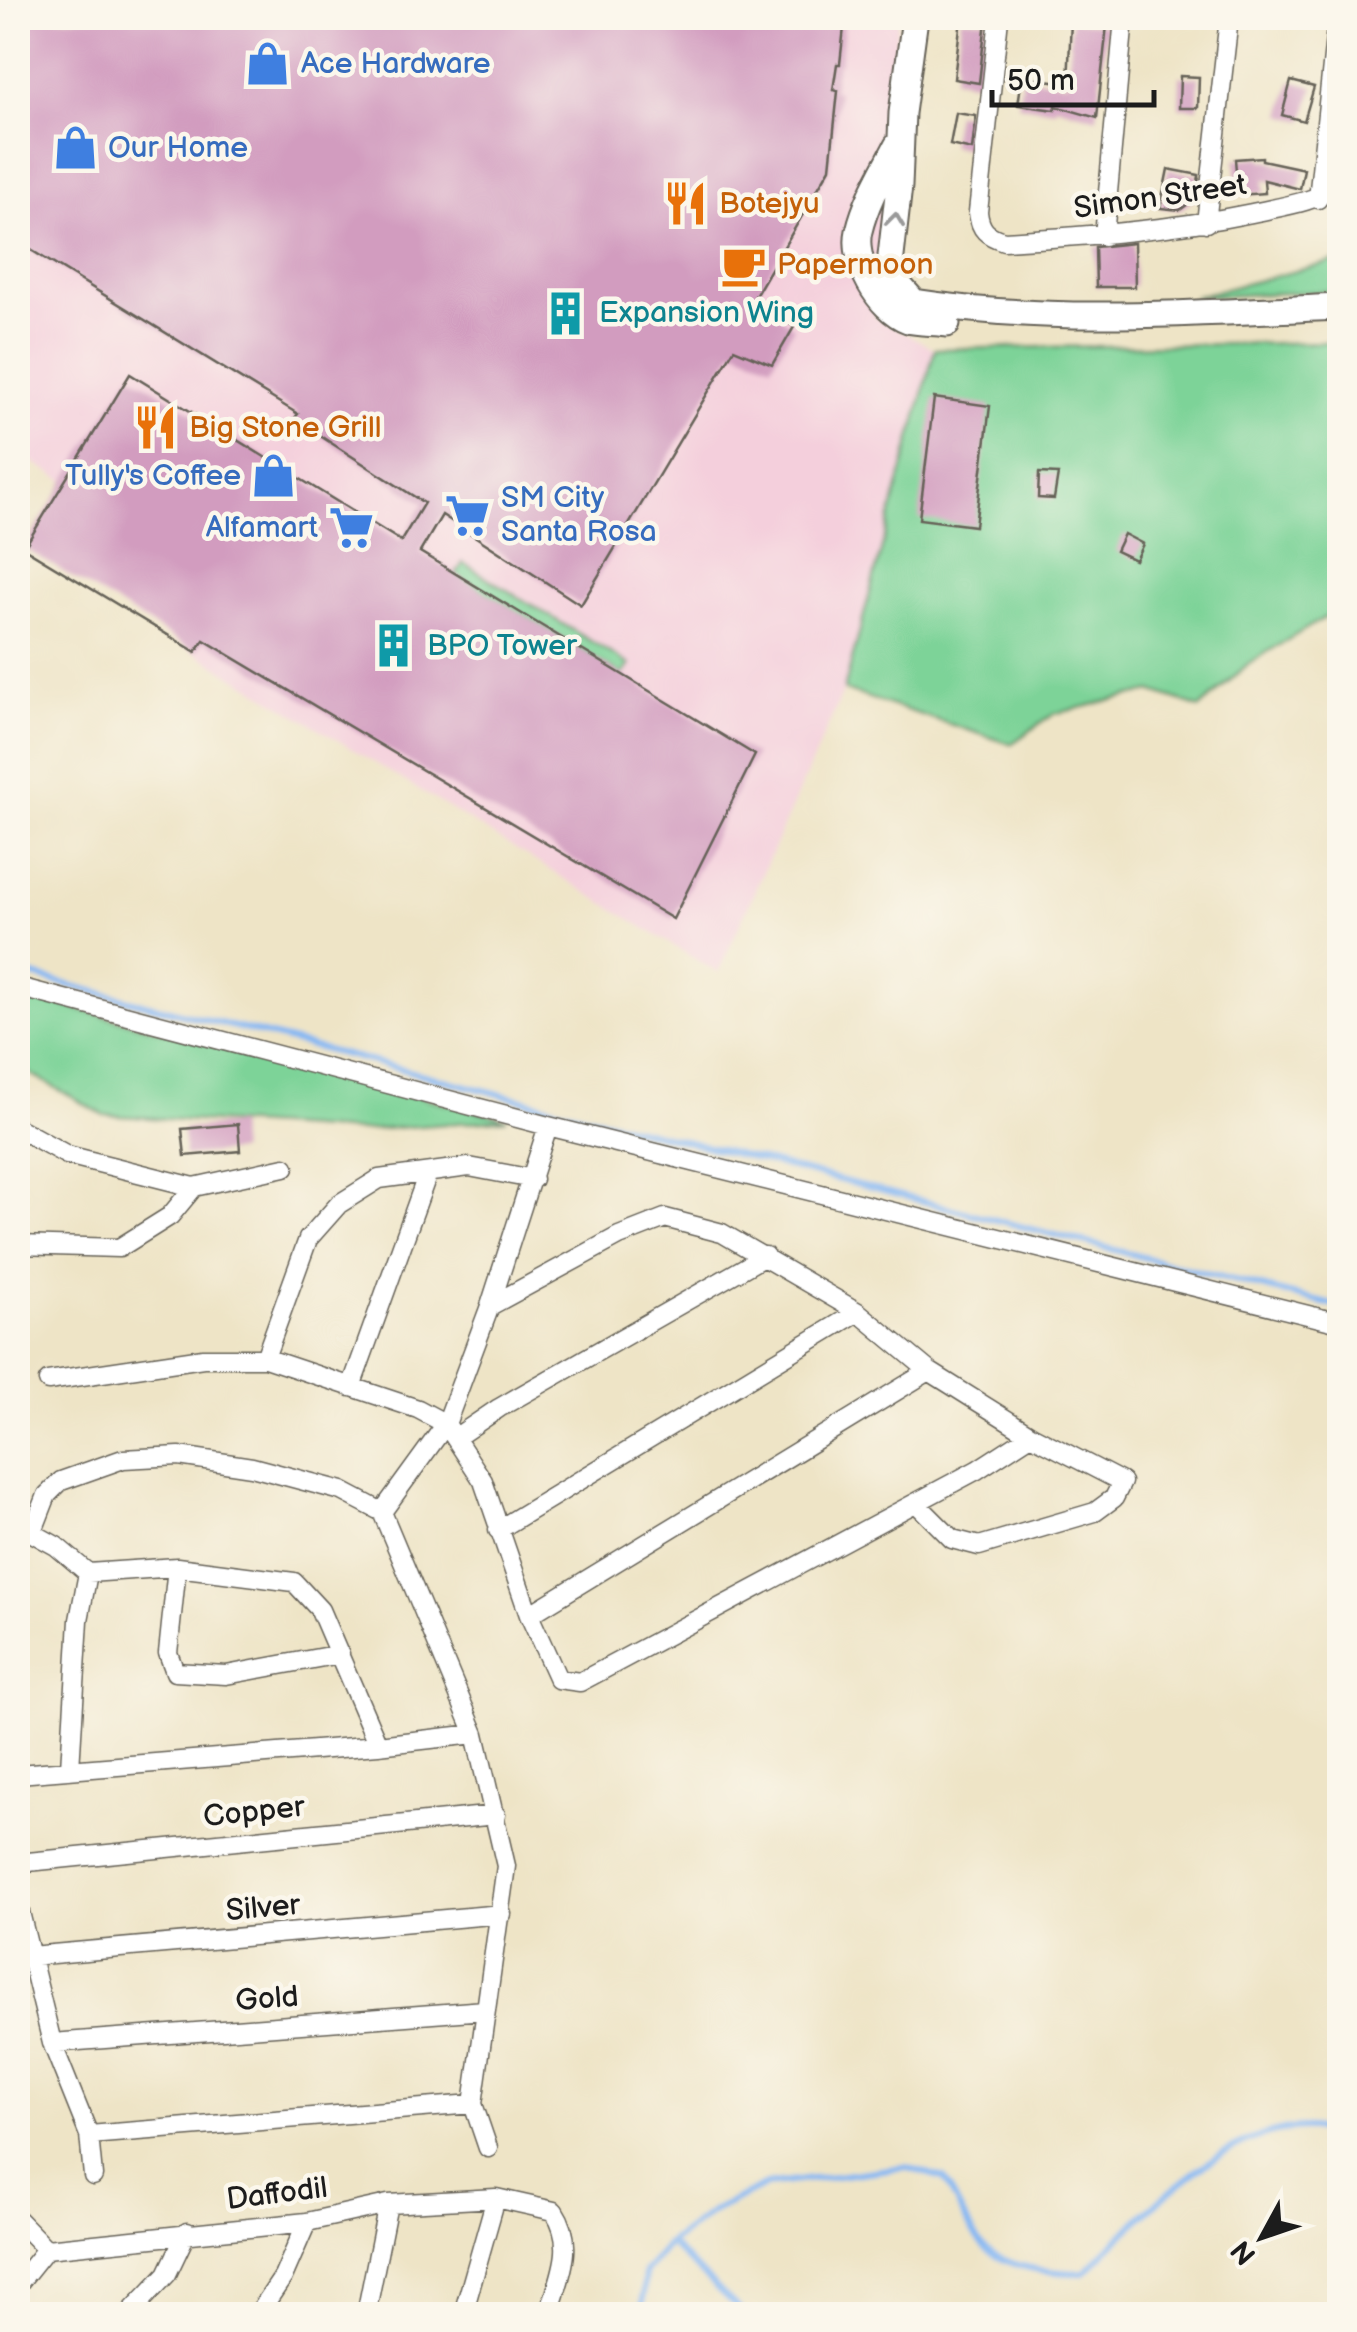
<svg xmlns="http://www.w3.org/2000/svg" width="1357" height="2332" font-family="'Balsamiq Sans',sans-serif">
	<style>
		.built { fill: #f4cfdc }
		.green { fill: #7dd398; stroke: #4c785a; stroke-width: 2.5 }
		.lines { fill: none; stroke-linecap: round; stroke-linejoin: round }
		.stream { stroke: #86b8f3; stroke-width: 6 }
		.building { fill: #d29cbf }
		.minor-casing { stroke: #666258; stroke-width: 21 }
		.secondary-casing { stroke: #666258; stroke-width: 29 }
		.minor { stroke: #fff; stroke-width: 18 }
		.secondary { stroke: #fff; stroke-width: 25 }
		.oneway { stroke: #999 }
		.labels { text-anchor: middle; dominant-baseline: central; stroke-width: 9; stroke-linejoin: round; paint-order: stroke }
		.shop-label { font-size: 30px; fill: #366cbe; stroke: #fbf7ec; text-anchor: start }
		.street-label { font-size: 30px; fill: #1c1c1c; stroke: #fbf7ec }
		.food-label { font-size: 30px; fill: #c56008; stroke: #fbf7ec; text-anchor: start }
		.culture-label { font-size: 30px; fill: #0d838f; stroke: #fbf7ec; text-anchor: start }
	</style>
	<rect width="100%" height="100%" fill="#fbf7ec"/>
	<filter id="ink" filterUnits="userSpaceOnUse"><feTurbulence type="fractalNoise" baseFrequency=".01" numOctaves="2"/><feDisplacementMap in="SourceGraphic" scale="20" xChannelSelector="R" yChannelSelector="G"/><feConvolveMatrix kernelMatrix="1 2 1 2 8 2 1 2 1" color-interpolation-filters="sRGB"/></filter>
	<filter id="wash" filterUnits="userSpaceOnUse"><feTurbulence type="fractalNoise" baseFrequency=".0048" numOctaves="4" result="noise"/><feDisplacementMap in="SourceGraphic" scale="40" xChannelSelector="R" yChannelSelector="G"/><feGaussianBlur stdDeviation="2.25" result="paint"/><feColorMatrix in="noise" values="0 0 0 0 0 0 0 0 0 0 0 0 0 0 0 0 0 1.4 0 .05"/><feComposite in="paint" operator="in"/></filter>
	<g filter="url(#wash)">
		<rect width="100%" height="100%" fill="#eee4c6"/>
		<path class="built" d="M18,18h880l-23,299 60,32 -91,341 -126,283 -694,-425 42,-66 -48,-29z"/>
		<path class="green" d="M1339,260v31l-146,6z
			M1339,342v267l-90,54 -49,45 -49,-17 -97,23 -43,30 -167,-54 91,-341z
			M463,563l167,102 -8,10 -166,-100z
			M18,994l489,125 -149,12 -254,-16 -86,-48z"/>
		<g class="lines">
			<path class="stream" d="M18,972l1322,335
				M669,2243l75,71
				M642,2314l3,-42 24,-29 44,-32 53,-26 139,-18 39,11c11,20 21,45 35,63 21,28 74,32 105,32 57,-56 139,-147 226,-145 9,0 21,7 30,10"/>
		</g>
		<g id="blocks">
			<path class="building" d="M18,18h827l-5,46h-3l-4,26 5,1 -8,77 -76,130 40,29 -22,38 -38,-16 -153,256 -139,-90 -22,37 335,203 -82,164 -469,-279 -8,12 -172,-104 106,-174 271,167 23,-38 -130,-84 4,-5 -280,-172z
				M961,18l25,2 -7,63 -25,-4z
				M1071,21l36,4 -10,93 -41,-12 -1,4 -37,-5 4,-28 46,6z
				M1180,76l19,1 -1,31h-19z
				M1291,81l23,6 -10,34 -22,-6z
				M956,113l20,3 -4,34 -22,-5z
				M1262,157v3l42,9 -4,20 -36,-9 1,13 -27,2 -3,-36z
				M1168,169l31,6 -3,23 -16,12 -20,-2z
				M1134,243l1,44h-39l-1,-40z
				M934,398l56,8 -15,120 -56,-7z
				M1039,473l19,1 -4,25 -16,-1z
				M1124,534l19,10 -8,16 -19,-9z
				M238,1124l2,27 -55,5 -3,-27z"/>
		</g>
	</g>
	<g filter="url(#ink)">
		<use href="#blocks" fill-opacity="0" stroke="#666258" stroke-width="2.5"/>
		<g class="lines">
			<defs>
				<path id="minor" d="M999,18l-21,194c2,18 9,24 26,29 84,-5 166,-11 248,-28 31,-7 61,-10 88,-28
					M1318,199l19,-181
					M1206,223l23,-205
					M1104,236l20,-218
					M18,987l530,139 792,197
					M18,1128l49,27 127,32 91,-20
					M18,1245l101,3 51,-32 24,-29
					M490,1306l129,-70 46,-18 57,15 136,79 71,59 102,64 91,47 -8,16 -19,14 -116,34 -27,-7 -36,-36
					M265,1358l43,-119 31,-35 40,-25 90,-12 64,12
					M48,1381l155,-23h62l153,51 28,15 37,57 46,134 29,64 22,3 397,-212 54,-35
					M351,1387l77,-214
					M455,1438l44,-30 266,-152
					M382,1512l64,-88 44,-118 58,-180
					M18,1525l38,21 32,27 -9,47 -9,148
					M498,1530l360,-218
					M33,1531l14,-36 14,-14 62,-22 56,-3 73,11 90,24 40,21 93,222 31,132 -33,238 15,44
					M177,1567l-9,86 7,19 51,3 114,-21
					M88,1573l89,-6 117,15 26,28 58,135
					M529,1615l400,-244
					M18,1774l360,-29 97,-11
					M18,1863l478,-48
					M18,1904l34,139 37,92 4,41
					M30,1956l472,-42
					M52,2043l433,-33
					M89,2135l384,-31
					M18,2220l28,29 261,-27 81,-18 108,-6 58,13c23,35 5,66 -5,103
					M18,2284l28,-35
					M129,2314l38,-40 20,-42
					M258,2314l25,-37 24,-55
					M366,2314l22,-110
					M463,2314l33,-116"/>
				<path id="secondary" d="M915,18l-13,95 -3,73 -9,79 7,18 17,19c141,22 283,11 426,5
					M897,146c-14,27 -31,55 -38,85 -7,30 19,78 49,89 11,3 27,2 39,4"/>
			</defs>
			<use href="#minor" class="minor-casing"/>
			<use href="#secondary" class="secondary-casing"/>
			<use href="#minor" class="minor"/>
			<use href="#secondary" class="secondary"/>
		</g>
		<defs><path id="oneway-chevron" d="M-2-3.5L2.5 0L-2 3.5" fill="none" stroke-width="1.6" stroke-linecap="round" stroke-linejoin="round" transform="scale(2.5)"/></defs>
		<use class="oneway" href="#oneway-chevron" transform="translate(895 220) rotate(-83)"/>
	</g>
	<defs>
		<symbol id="shop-bare" viewBox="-9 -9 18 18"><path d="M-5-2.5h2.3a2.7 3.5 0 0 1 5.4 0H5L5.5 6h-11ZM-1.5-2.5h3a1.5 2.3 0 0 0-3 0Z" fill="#3f7fe0" stroke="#fbf7ec" stroke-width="2.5" paint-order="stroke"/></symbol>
		<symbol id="restaurant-bare" viewBox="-9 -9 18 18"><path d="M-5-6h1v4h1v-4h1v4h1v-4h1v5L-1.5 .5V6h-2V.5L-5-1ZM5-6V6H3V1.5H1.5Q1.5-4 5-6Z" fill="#e8710a" stroke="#fbf7ec" stroke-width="2.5" paint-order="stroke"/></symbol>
		<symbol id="cafe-bare" viewBox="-9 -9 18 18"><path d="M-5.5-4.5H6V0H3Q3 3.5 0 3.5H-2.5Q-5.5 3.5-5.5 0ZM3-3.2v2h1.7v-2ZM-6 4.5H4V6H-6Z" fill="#e8710a" stroke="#fbf7ec" stroke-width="2.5" paint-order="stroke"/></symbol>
		<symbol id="building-bare" viewBox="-9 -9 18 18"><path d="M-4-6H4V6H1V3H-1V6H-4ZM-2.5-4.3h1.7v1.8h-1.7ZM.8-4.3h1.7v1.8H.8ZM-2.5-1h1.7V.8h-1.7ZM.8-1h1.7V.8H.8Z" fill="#0f9aa8" stroke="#fbf7ec" stroke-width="2.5" paint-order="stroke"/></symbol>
		<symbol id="supermarket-bare" viewBox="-9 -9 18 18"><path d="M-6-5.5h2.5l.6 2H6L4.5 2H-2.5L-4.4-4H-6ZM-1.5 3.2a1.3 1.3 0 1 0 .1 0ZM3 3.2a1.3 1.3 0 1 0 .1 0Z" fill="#3f7fe0" stroke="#fbf7ec" stroke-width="2.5" paint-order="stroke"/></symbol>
	</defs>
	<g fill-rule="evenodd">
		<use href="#shop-bare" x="236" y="32" width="63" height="63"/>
		<use href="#shop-bare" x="44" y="116" width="63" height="63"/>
		<use href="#restaurant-bare" x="654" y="172" width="63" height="63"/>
		<use href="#cafe-bare" x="712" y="234" width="63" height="63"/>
		<use href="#building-bare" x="534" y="282" width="63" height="63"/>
		<use href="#restaurant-bare" x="124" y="396" width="63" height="63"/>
		<use href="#shop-bare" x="242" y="444" width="63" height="63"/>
		<use href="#supermarket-bare" x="436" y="484" width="63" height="63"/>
		<use href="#supermarket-bare" x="320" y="496" width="63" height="63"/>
		<use href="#building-bare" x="362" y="614" width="63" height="63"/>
	</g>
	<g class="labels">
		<g class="shop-label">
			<text x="301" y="64">Ace Hardware</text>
			<text x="108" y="148">Our Home</text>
			<text x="241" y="476" text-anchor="end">Tully's Coffee</text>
			<text x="501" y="498">SM City<tspan x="501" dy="34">Santa Rosa</tspan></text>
			<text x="318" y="528" text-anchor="end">Alfamart</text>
		</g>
		<g class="street-label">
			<text transform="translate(1160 197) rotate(-8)">Simon Street</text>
			<text transform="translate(254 1812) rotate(-6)">Copper</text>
			<text transform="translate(263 1908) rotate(-5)">Silver</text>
			<text transform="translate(267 1999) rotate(-4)">Gold</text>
			<text transform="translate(277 2194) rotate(-7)">Daffodil</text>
		</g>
		<g class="food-label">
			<text x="719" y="204">Botejyu</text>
			<text x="777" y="265">Papermoon</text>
			<text x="189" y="428">Big Stone Grill</text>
		</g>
		<g class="culture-label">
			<text x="599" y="313">Expansion Wing</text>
			<text x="427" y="646">BPO Tower</text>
		</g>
	</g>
	<rect width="1357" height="2332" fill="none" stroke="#fbf7ec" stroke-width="60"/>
	<g transform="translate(1262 2237) rotate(230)" stroke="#fbf7ec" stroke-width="8" paint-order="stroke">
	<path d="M0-8L18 38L0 25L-18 38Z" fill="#1c1c1c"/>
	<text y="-15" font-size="28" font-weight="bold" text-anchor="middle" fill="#1c1c1c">N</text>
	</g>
	<path d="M992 90v15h162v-15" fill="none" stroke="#1c1c1c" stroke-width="5"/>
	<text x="1007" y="90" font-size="30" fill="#1c1c1c" stroke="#fbf7ec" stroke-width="8" paint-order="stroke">50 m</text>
</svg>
